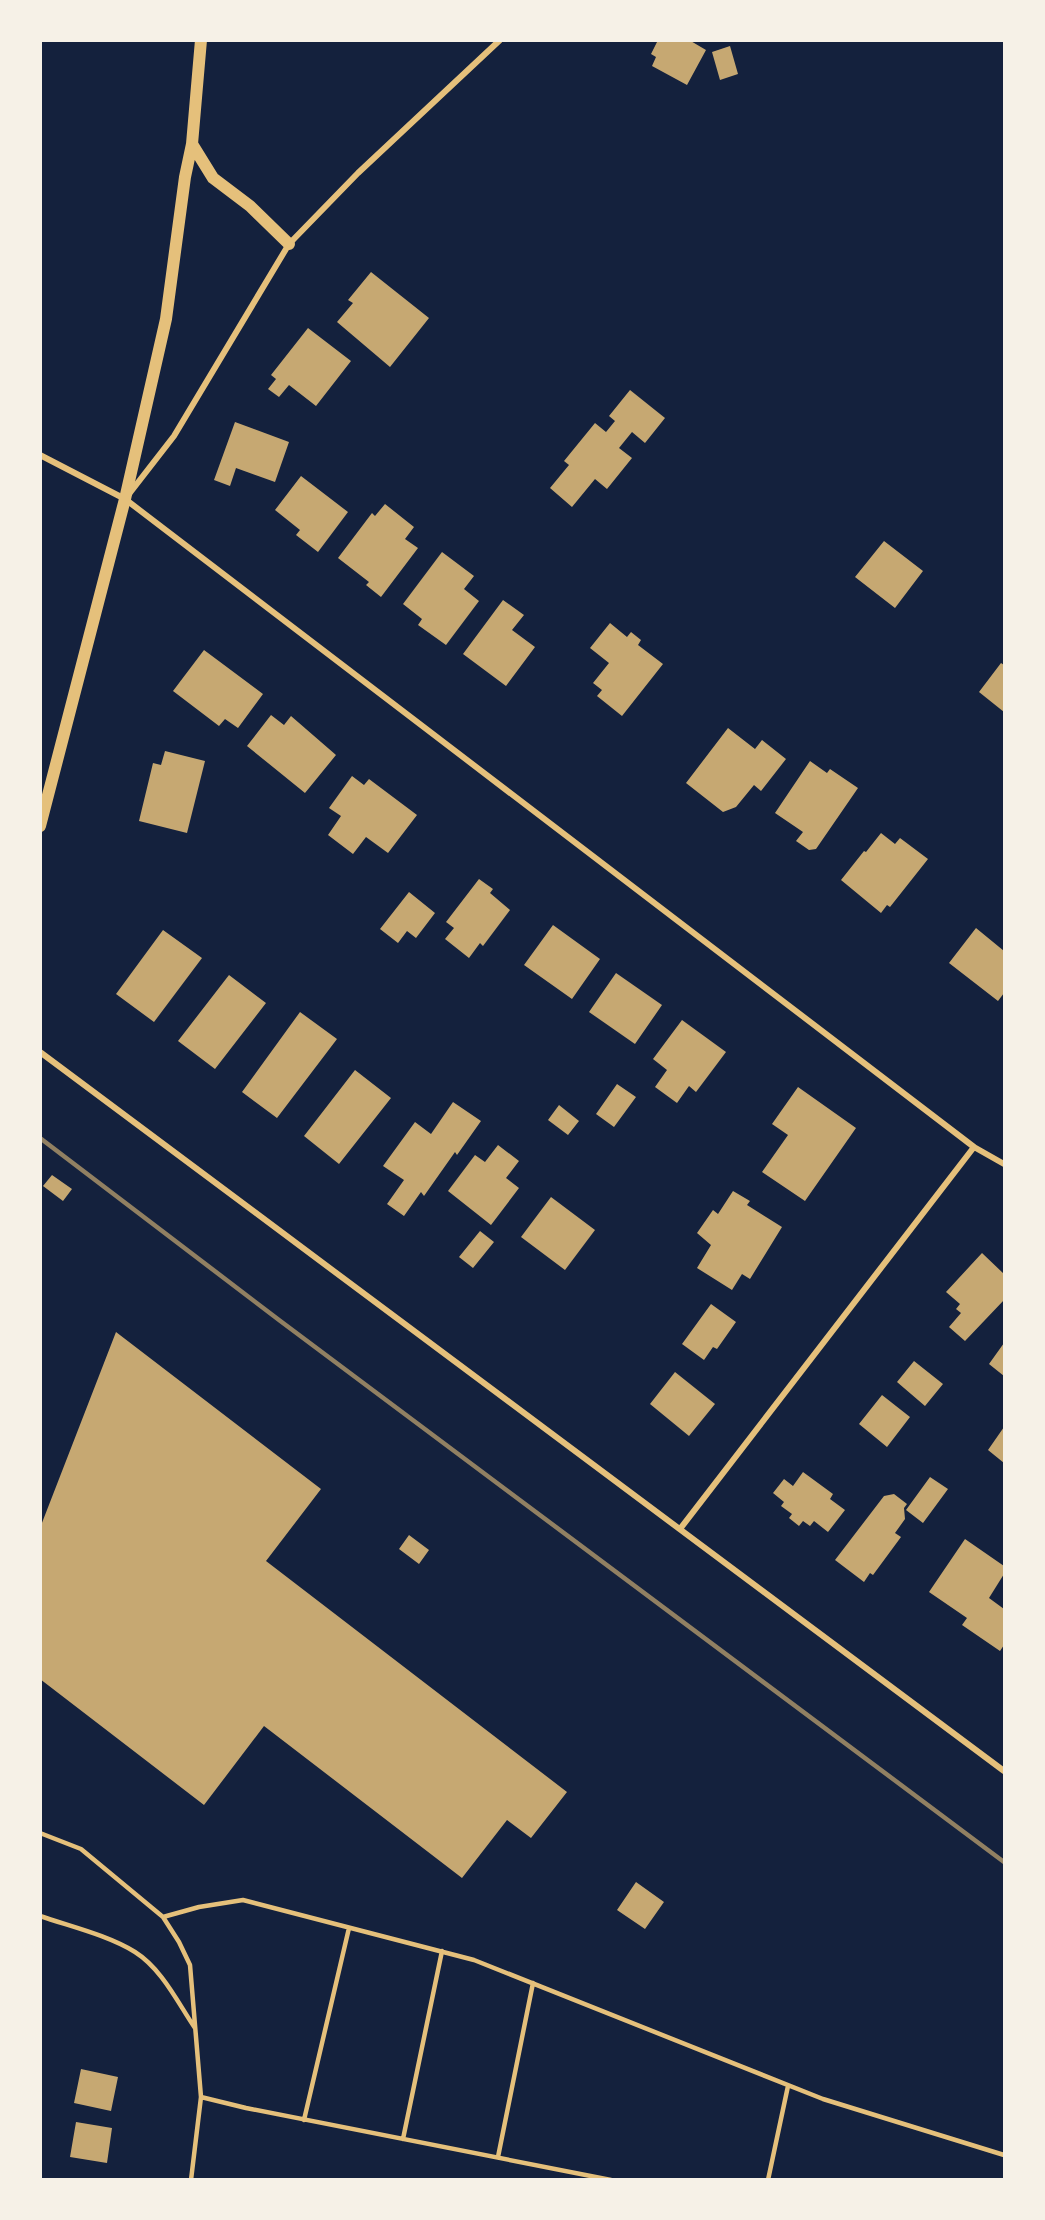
<svg xmlns="http://www.w3.org/2000/svg" width="1045" height="2220" font-family="'Golos Text',sans-serif">
	<style>
		.building { fill: #c6a872 }
		.lines { fill: none; stroke-linecap: round; stroke-linejoin: round }
		.service { stroke: #e5c07b; stroke-width: 4.5 }
		.minor { stroke: #e5c07b; stroke-width: 6 }
		.secondary { stroke: #e5c07b; stroke-width: 12 }
		.rail { stroke: #918062; stroke-width: 4.5 }
	</style>
	<rect width="100%" height="100%" fill="#14213d"/>
	<path class="building" d="M658,40h31l17,10 -19,35 -35,-19 4,-9 -5,-3z
		M730,46l8,28 -18,6 -8,-28z
		M371,272l58,46 -39,49 -53,-45 16,-19 -5,-3z
		M308,328l43,33 -35,45 -27,-21 -10,12 -11,-8 8,-10 -5,-4z
		M630,390l35,28 -20,25 -13,-11 -13,16 13,10 -25,31 -12,-10 -23,28 -22,-19 19,-23 -5,-4 31,-38 11,9 9,-11 -6,-5z
		M235,422l54,20 -14,40 -39,-14 -6,18 -16,-6z
		M301,476l47,36 -30,40 -22,-17 4,-5 -25,-20z
		M385,504l29,23 -9,12 13,9 -37,49 -15,-12 3,-3 -31,-24 34,-45 3,3z
		M884,541l39,30 -28,37 -40,-31z
		M442,552l32,24 -10,13 15,12 -33,44 -28,-20 4,-6 -19,-15z
		M503,600l21,15 -12,15 23,17 -29,39 -43,-32z
		M610,623l17,14 4,-5 10,8 -3,5 25,19 -41,52 -25,-20 5,-6 -9,-7 16,-20 -19,-15z
		M204,650l59,44 -25,34 -13,-9 -6,7 -46,-35z
		M1001,663l3,2v47l-25,-20z
		M271,715l13,10 7,-9 45,39 -31,38 -58,-47z
		M728,728l27,21 7,-9 24,19 -25,32 -7,-6 -18,22 -13,5 -37,-29z
		M165,751l40,10 -18,72 -48,-12 14,-58 8,2z
		M810,761l17,12 3,-4 28,19 -42,61 -7,1 -13,-9 7,-9 -28,-19z
		M352,776l12,9 5,-6 48,36 -29,38 -22,-16 -13,17 -25,-19 13,-19 -12,-8z
		M881,833l14,11 5,-6 28,21 -38,48 -3,-2 -6,8 -40,-33 23,-29 2,1z
		M479,879l14,10 -3,4 20,17 -27,36 -3,-3 -11,15 -24,-19 9,-11 -8,-6z
		M409,892l26,21 -19,25 -9,-7 -9,12 -18,-14z
		M553,925l47,34 -28,40 -48,-34z
		M976,928l28,23v42l-6,8 -49,-38z
		M163,930l39,28 -48,64 -38,-28z
		M616,973l46,32 -27,39 -46,-32z
		M229,975l37,28 -51,66 -37,-28z
		M300,1012l37,27 -60,79 -35,-26z
		M682,1020l44,32 -30,40 -7,-6 -12,17 -22,-16 12,-17 -14,-11z
		M355,1070l36,28 -52,66 -35,-28z
		M617,1084l19,13 -22,30 -18,-13z
		M798,1087l58,41 -51,73 -43,-29 26,-37 -16,-11z
		M453,1102l28,19 -24,34 -2,-3 -31,44 -3,-4 -17,24 -17,-12 17,-24 -21,-14 32,-44 16,12z
		M559,1105l20,16 -11,14 -20,-15z
		M498,1145l21,16 -13,17 13,10 -28,37 -43,-34 27,-36 10,7z
		M52,1175l20,14 -9,12 -20,-15z
		M733,1191l17,10 -3,4 35,22 -32,52 -8,-5 -10,16 -35,-22 14,-23 -14,-12 16,-23 5,4z
		M551,1197l44,33 -30,40 -44,-33z
		M480,1231l14,11 -21,26 -14,-11z
		M982,1253l22,21v26l-39,41 -16,-14 12,-14 -5,-4 4,-5 -14,-12z
		M711,1304l25,18 -19,27 -4,-2 -9,13 -22,-16z
		M116,1332l205,157 -55,72 301,231 -36,46 -24,-18 -45,58 -198,-152 -60,79 -164,-126v-151z
		M1004,1343v33l-15,-12z
		M914,1361l29,23 -18,22 -28,-24z
		M675,1372l40,32 -26,32 -39,-32z
		M882,1395l28,22 -23,30 -28,-23z
		M1004,1427v36l-16,-13z
		M803,1472l30,22 -3,5 15,11 -17,22 -14,-11 -4,5 -7,-5 -4,5 -10,-8 3,-4 -11,-8 3,-4 -11,-9 11,-14 9,7z
		M930,1477l18,12 -25,34 -17,-13z
		M894,1494l13,10 -3,4 1,11 -10,14 6,4 -28,38 -3,-2 -6,9 -29,-22 49,-64z
		M409,1535l20,15 -10,14 -20,-15z
		M965,1539l39,27v8l-15,24 15,11v36l-4,6 -38,-26 5,-7 -38,-26z
		M636,1882l28,20 -19,27 -28,-19z
		M81,2069l37,8 -7,34 -37,-8z
		M76,2122l36,6 -5,35 -37,-6z"/>
	<g class="lines">
		<path class="service" d="M40,1833l41,16 82,68 16,25 11,23 11,132 -10,83
			M40,1916c32,11 67,19 95,36 27,17 43,51 60,76
			M163,1917l36,-10 44,-7 231,60 349,139 181,56
			M201,2097l45,11 365,72
			M304,2120l45,-192
			M403,2139l39,-188
			M498,2157l35,-174
			M768,2180l20,-94"/>
		<path class="minor" d="M40,455l85,44 849,648 30,17
			M129,494l45,-58 115,-192 69,-71 142,-133
			M40,1052l964,719
			M680,1529l294,-382"/>
		<path class="secondary" d="M192,144l21,34 37,28 39,38
			M40,826l85,-327 41,-180 19,-142 7,-33 9,-104"/>
		<path class="rail" d="M40,1138l239,182 725,542"/>
	</g>
	<rect width="1045" height="2220" fill="none" stroke="#f6f1e7" stroke-width="84"/>
</svg>
